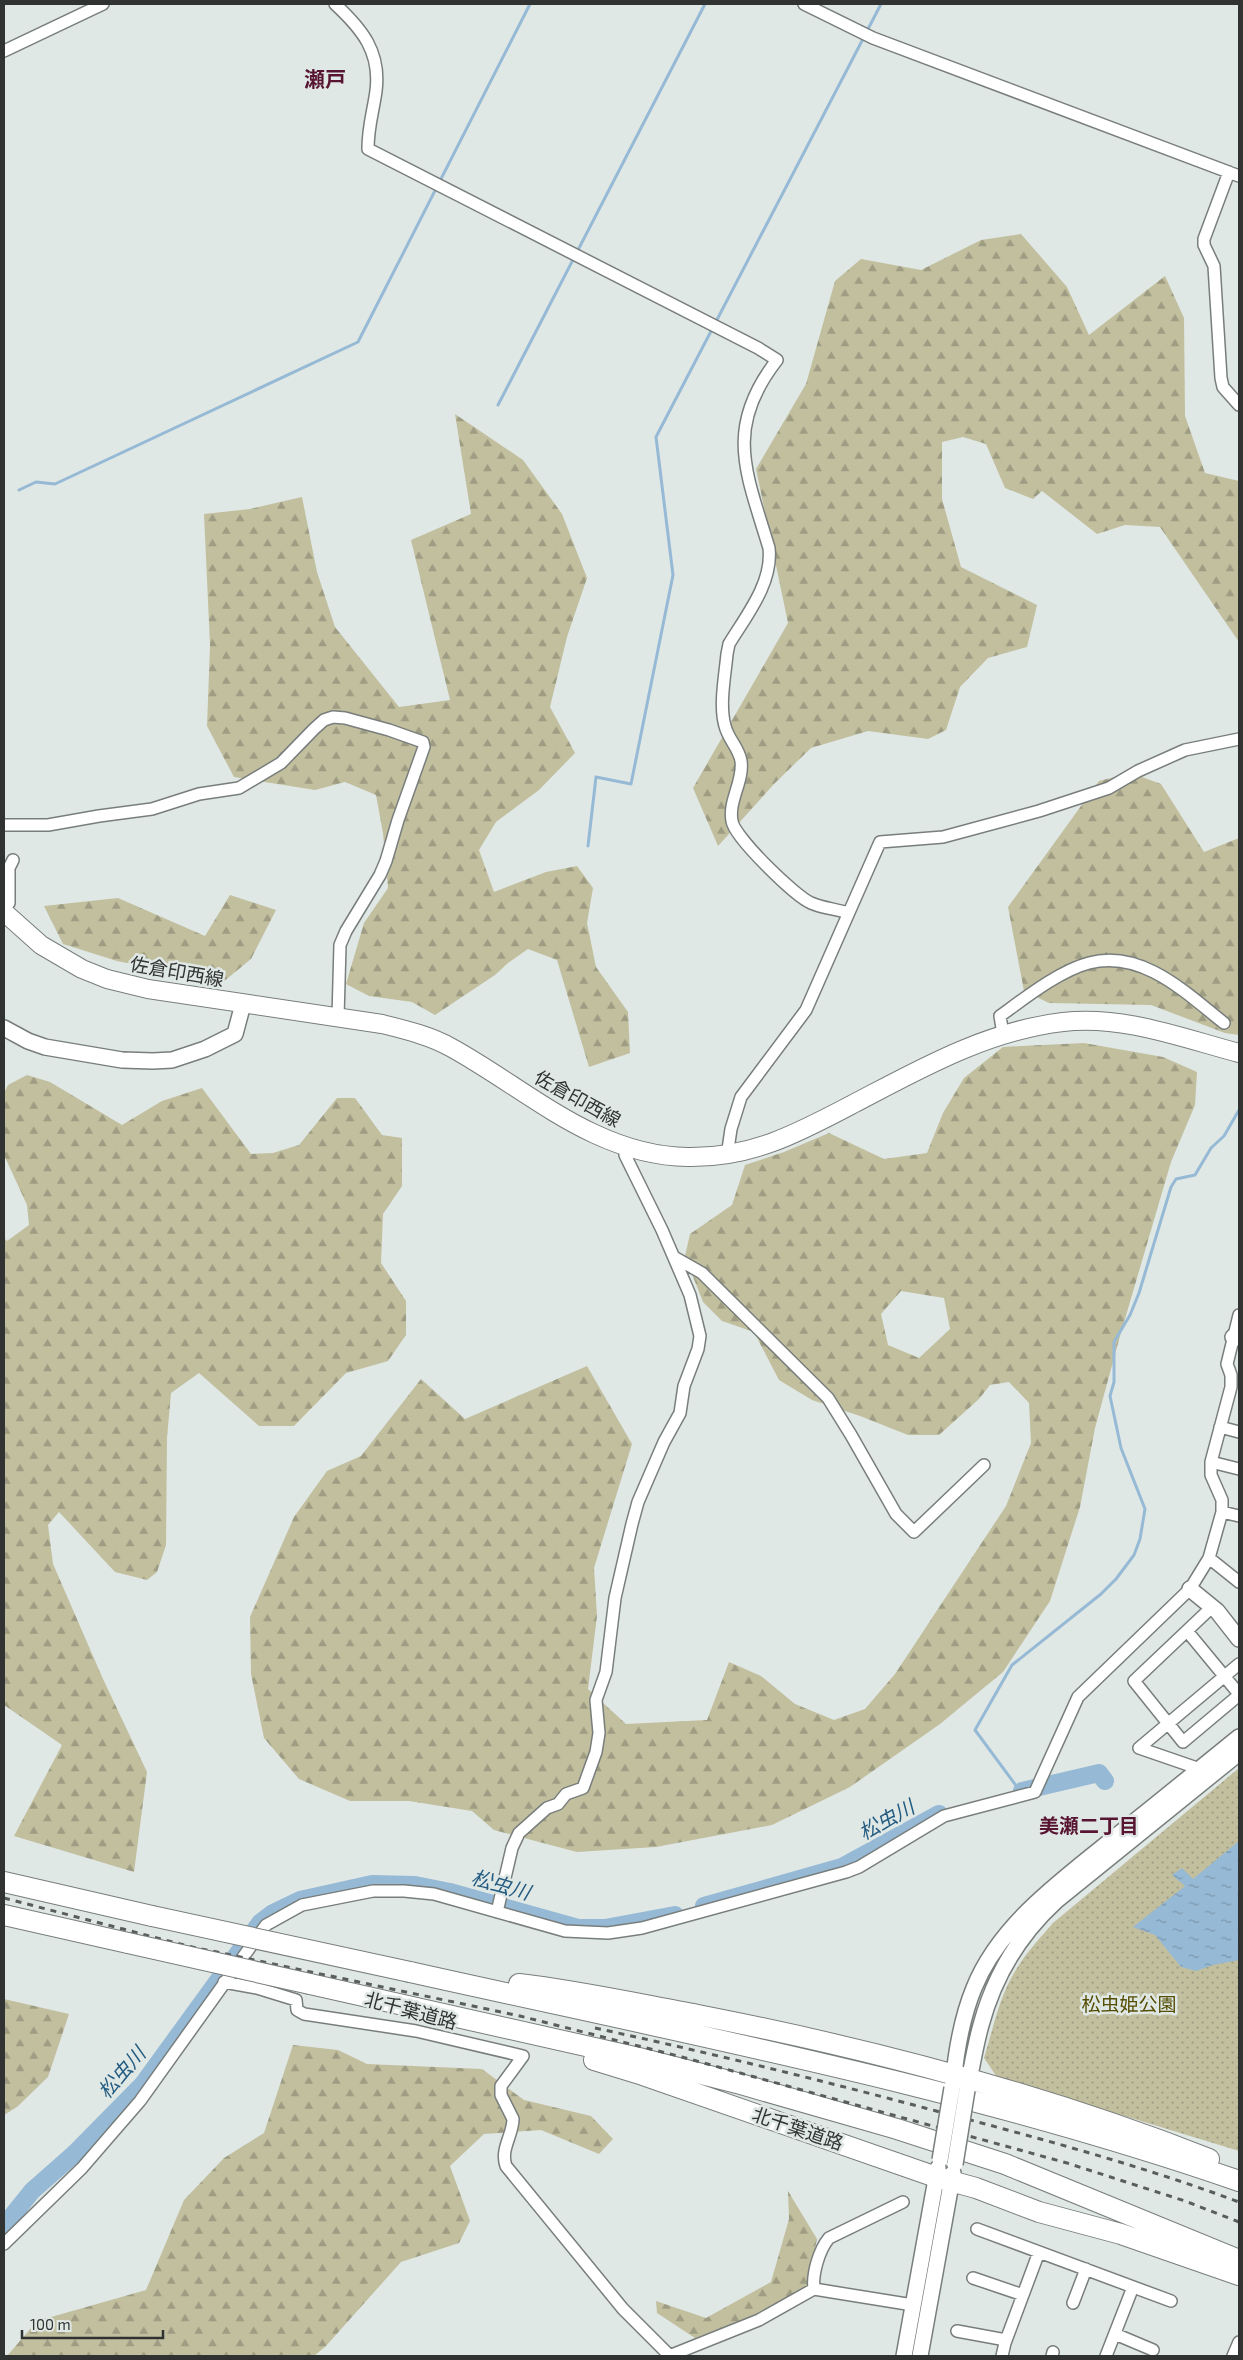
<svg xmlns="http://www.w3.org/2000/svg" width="1243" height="2360" font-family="'Exo 2','Noto Sans JP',sans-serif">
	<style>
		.green { fill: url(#green-dots) }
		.forest { fill: url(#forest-firs); fill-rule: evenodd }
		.water { fill: url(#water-ripples) }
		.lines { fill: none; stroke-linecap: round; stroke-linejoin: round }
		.stream { stroke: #96b9d5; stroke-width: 3 }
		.river { stroke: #96b9d5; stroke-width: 18 }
		.street-casing { stroke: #787e7c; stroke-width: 14 }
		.secondary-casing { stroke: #787e7c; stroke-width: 18 }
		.primary-casing { stroke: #787e7c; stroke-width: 20 }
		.highway-casing { stroke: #787e7c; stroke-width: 22 }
		.street { stroke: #fff; stroke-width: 11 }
		.secondary { stroke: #fff; stroke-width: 15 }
		.primary { stroke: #fff; stroke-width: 18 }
		.highway { stroke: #fff; stroke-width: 20 }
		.rail { stroke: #595d5c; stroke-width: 3; stroke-dasharray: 6 6; stroke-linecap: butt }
		.secondary-bridge-casing { stroke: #787e7c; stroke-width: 18; stroke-linecap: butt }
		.highway-bridge-casing { stroke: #787e7c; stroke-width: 22; stroke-linecap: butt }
		.secondary-bridge { stroke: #fff; stroke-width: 15 }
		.highway-bridge { stroke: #fff; stroke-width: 20 }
		.labels { text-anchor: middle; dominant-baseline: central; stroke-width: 5; stroke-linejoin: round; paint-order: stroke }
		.street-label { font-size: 19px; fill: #303332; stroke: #e0e8e5 }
		.park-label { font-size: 19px; fill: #554d03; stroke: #e0e8e5 }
		.water-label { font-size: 20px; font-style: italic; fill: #235b81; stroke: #e0e8e5 }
		.neighbourhood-label { font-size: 20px; font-weight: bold; fill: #571532; stroke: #e0e8e5 }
		.quarter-label { font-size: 21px; font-weight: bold; fill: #571532; stroke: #e0e8e5 }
	</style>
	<defs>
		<pattern id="green-dots" width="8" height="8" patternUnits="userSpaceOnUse" patternTransform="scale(1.25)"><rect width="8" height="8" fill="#c2bf9f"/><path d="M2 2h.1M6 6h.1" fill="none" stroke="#9e9c82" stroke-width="1.8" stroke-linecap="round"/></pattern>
		<pattern id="forest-firs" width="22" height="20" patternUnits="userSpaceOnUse" patternTransform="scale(1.25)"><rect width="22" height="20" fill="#c2bf9f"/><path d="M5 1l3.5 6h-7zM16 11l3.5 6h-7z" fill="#9e9c82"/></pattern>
		<pattern id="water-ripples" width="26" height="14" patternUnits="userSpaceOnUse" patternTransform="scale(1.25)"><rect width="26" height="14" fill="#96b9d5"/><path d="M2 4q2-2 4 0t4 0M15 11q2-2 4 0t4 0" fill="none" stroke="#7b97ad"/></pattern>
	</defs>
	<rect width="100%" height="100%" fill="#e0e8e5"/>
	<path class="green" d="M1239,1768v383l-242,-74 -13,-19c9,-29 15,-60 30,-85 11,-19 25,-34 39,-50z"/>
	<path class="forest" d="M1021,234l46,53 22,48 76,-59 19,42 1,98 20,57 34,8v161l-79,-115 -35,-2 -28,9 -55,-43 -9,8 -28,-11 -19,-44 -23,-7 -21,5v57l19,68 76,38 -10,42 -39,11 -28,29 -14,43 -18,9 -60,-8 -57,17 -36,35 -57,63 -25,-58 95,-165 -32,-154 50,-85 29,-103 26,-22 60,11 60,-30z
		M455,414l68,46 39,54 25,64 -20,59 -17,70 25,46 -36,37 -43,32 -17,28 15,42 52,-20 31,-6 16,22 -6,35 9,44 32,45 2,41 -41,14 -32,-107 -29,-11 -20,14 -13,12 -60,40 -23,-13 -43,-6 -23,-12 18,-61 24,-35 -5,-55 -7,-38 -31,-13 -30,8 -81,-13 -27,-51 3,-81 -6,-131 46,-5 52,-12 15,75 18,55 64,80 51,-7 -39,-160 60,-26z
		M1131,773l30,11 43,68 35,-14v197l-14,-2 -74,-28 -102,-2 -25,-12 -16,-84 91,-126z
		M230,895l46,15 -25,49 -28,23 -106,-21 -54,-17 -19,-38 74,-8 87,38z
		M1084,1043l79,14 34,15 -2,33 -24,57 -51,174 -25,92 -15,79 -30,94 -47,71 -63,52 -90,63 -78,38 -116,22 -79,5 -83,-22 -22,-19 -63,-10h-59l-51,-22 -35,-41 -13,-64 -1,-57 44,-100 33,-46 34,-15 60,-77 44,40 122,-53 45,78 -38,124 3,48 -9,73 38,35 81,-4 22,-58 32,14 34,28 39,16 31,-11 30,-35 111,-168 25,-63 -2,-40 -20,-21 -19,3 -11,14 -40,36h-31l-48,-19 -48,-16 -33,-20 -25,-48 -32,-11 -19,-19 -18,-46 5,-22 42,-29 13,-40 39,-13 45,-19 55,26 43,-6 16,-40 21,-35 39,-31zM901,1291l43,7 6,31 -31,29 -31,-13 -7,-31z
		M27,1075l23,7 72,43 40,-24 40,-13 49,66 22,-1 26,-8 38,-47h18l27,37 20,3v48l-19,28 -2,49 25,38v34l-18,26 -42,12 -52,53h-35l-60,-53 -28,20 -4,45 -1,107 -9,27 -10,8 -32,-8 -56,-60 -11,13 5,39 50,115 44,93 -13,100 -120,-36 48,-91 -58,-40v-467l3,3 22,-16 -2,-20 -23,-50v-62l4,-8z
		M4,1999l65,15 -21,63 -31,30 -13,8z
		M293,2045l45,5 29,14 115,5 42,31 67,16 22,23 -14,15 -58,-24 -57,4 -34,32 20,55 -11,22 -58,19 -75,84 -12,10h-307l30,-35 109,-31 38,-90 40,-42 40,-25z
		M788,2191l29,48 -10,47 -52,29 -60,23 -38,-25 -1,-12 50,17 65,-36 18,-63z"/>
	<path class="water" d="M1239,1841v119l-26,5 -17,6 -15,-4 -26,-32 -22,-8 52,-41 -13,-11 10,-7 11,11z"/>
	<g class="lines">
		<path class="stream" d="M867,31l14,-27
			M498,405l207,-401
			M19,490l17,-8 19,2 303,-142 172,-338
			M588,846l8,-69 35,7 42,-209 -17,-138 208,-400
			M1020,1791l-45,-61 37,-65 89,-71 15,-15 18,-24 6,-16 5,-30 -24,-61 -11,-52 4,-14v-40l16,-27 9,-22 32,-106 5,-8 19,-4 16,-27 13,-12 15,-26"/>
		<path class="river" d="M1022,1791l77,-18 6,8
			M704,1906l138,-39 97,-53
			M4,2226l28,-35 42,-37 69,-70 117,-161 13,-10 27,-13 72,-16 43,1 35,7 128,36h27l70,-13"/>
		<defs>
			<path id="street" d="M335,4c27,25 46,48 41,87 -3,22 -8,35 -8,58l390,199 19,12c-54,69 -30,114 -8,188 4,35 -23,68 -40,96l-2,10c-2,22 -8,51 -2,72 3,13 14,22 16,35 3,20 -13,40 -9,60 2,16 63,75 79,82 11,5 25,6 37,10
				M804,4l69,34 366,138
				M4,51l99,-47
				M1229,172l-25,67v6l10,21 7,112 2,9 16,18
				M4,825h44l51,-9 53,-7 47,-15 40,-6 42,-25 33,-34 10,-9 9,-3 12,1 44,12 34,12 1,5 -26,73 -12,41 -6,14 -34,56 -6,14 -2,72
				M9,903v-35l4,-8
				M1003,1034l-3,-18c25,-18 59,-45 89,-53 53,-14 97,30 135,60
				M727,1156l4,-27 10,-32 65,-87 74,-168 63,-5 96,-26 70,-23 29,-17 47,-21 54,-11
				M674,1257l28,16 126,125 23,37 45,79 18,18 70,-67
				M1220,1427l19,5
				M1211,1462l28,7
				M1222,1512l17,4
				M1209,1558l30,24
				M1212,1607l-78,74 49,61 56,-47
				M1187,1631l52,63
				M1139,1748l100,-84
				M1139,1748l61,21
				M497,1912l15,-64 7,-15 28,-25 11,-4 8,-10 17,-6 13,-36 3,-19 -3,-33 10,-28 9,-74 17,-74 6,-22 26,-60 16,-29 4,-27 14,-37 2,-13 -10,-41 -28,-65 -37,-75v-8
				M224,1982l33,6 39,12 1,10 7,4 112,17 107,25 -22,30v9l12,24c0,16 -13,30 -7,47l117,143 47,47
				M977,2229l194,72
				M4,2244l78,-76 58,-67 126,-176 36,-20 71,-14h31l30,3 131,37 43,2 34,-5 204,-56 13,-5 85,-51 91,-24 43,-95 112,-108 19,-31 13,-46v-12l-11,-25v-13l20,-75v-12l-4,-11 12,-49
				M973,2278l50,17
				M814,2289c-2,-15 5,-39 15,-51l74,-36
				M1073,2303l13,-34
				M957,2331l49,9
				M1115,2334l38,16
				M669,2356l90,-36 55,-31 99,16
				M1002,2356l3,-13 34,-91
				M1052,2356l1,-4
				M1106,2356l27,-69
				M1233,2356l6,-14"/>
			<path id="secondary" d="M4,1028l24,13 17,6 77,13 31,1 19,-1 33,-11 30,-15 8,-30
				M1233,1337l6,1
				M1190,1589l27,22 22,28
				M953,2084c3,-32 9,-67 21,-96 26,-65 89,-108 141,-151 42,-33 83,-67 124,-100
				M967,2089c5,-21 8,-43 14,-64 13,-48 39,-91 75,-124l183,-148
				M904,2356l34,-188
				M920,2356l33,-183"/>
			<path id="primary" d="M4,912l37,33 41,24 25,10 41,10 234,35c24,6 49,12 70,24 76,42 144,108 236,109 64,1 110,-24 165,-53 67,-35 133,-73 210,-82 60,-7 119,16 176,31"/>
			<path id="highway" d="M4,1882l148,34
				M4,1915l124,28
				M410,1972c278,62 560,116 829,209
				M310,1984l329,74 98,25 160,46 108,35 234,96
				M519,1984c60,7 119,20 179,31 174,34 346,79 511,144
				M594,2060l49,15 293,102 40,11 63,24 82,22 118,41"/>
		</defs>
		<use href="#street" class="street-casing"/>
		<use href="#secondary" class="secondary-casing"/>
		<use href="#primary" class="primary-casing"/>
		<use href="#highway" class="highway-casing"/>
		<use href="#street" class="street"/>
		<use href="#secondary" class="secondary"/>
		<use href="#primary" class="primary"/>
		<use href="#highway" class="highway"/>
		<path class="rail" d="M4,1898l184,48 332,70 162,41 385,106 118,38 54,21
			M595,2028c111,24 221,51 330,80 106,28 212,56 314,94"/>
		<defs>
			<path id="secondary-bridge" d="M940,2160l12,-72
				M955,2164l12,-74"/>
			<path id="highway-bridge" d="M152,1916l258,56
				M128,1943l182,41"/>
		</defs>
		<use href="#secondary-bridge" class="secondary-bridge-casing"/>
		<use href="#highway-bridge" class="highway-bridge-casing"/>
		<use href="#secondary-bridge" class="secondary-bridge"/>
		<use href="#highway-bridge" class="highway-bridge"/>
	</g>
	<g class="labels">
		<g class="street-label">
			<text transform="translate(177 971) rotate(10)">佐倉印西線</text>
			<text transform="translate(578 1098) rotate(29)">佐倉印西線</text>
			<text transform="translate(411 2010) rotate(15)">北千葉道路</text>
			<text transform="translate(798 2128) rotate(19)">北千葉道路</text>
		</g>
		<g class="park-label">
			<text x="1129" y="2003">松虫姫公園</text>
		</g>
		<g class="water-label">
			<text transform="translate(886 1819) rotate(-29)">松虫川</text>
			<text transform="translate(501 1884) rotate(16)">松虫川</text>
			<text transform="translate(121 2072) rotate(-49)">松虫川</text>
		</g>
		<g class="neighbourhood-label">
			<text x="1089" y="1825">美瀬二丁目</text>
		</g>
		<g class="quarter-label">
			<text x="325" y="78">瀬戸</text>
		</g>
	</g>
	<rect width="1243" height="2360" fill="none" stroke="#303332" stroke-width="10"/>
	<path d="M22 2330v8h141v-8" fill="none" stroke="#303332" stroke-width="2.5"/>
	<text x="30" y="2330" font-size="15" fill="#303332" stroke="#e0e8e5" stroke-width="4" paint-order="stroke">100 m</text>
</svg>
